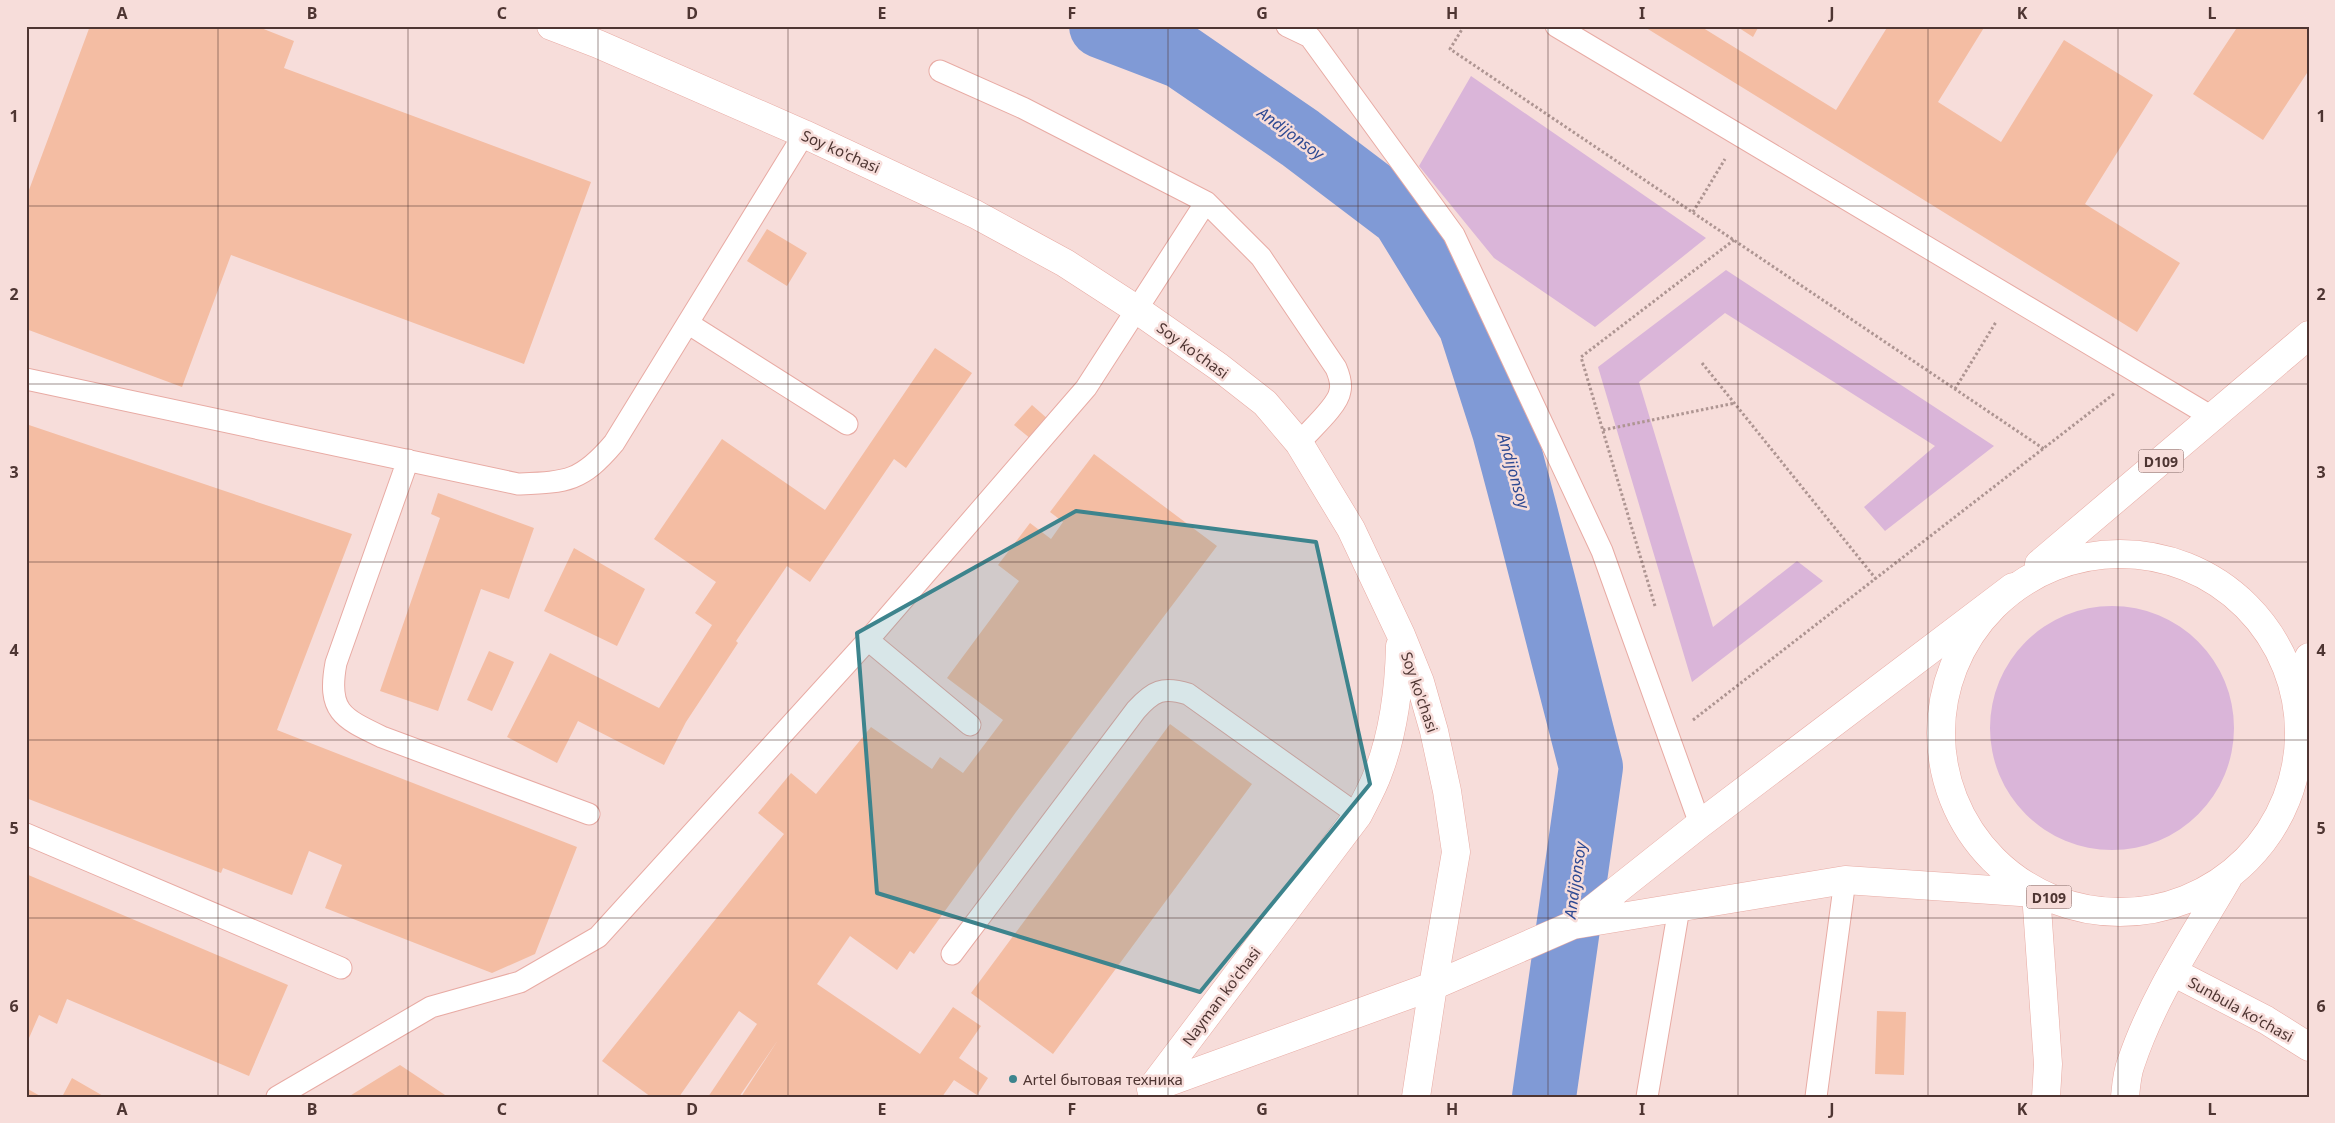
<svg xmlns="http://www.w3.org/2000/svg" width="2335" height="1123" font-family="'Noto Sans',sans-serif">
	<style>
		.green { fill: #dab5d9 }
		.lines { fill: none; stroke-linecap: round; stroke-linejoin: round }
		.river { stroke: #809ad6; stroke-width: 64 }
		.building { fill: #f4bda3 }
		.lane-casing { stroke: #e8aba4; stroke-width: 23 }
		.street-casing { stroke: #e8aba4; stroke-width: 29 }
		.secondary-casing { stroke: #e8aba4; stroke-width: 29 }
		.primary-casing { stroke: #e8aba4; stroke-width: 29 }
		.path { stroke: #ae9592; stroke-width: 3; stroke-dasharray: 2.5 2.5; stroke-linecap: butt }
		.lane { stroke: #fff; stroke-width: 21 }
		.street { stroke: #fff; stroke-width: 28 }
		.secondary { stroke: #fff; stroke-width: 28 }
		.primary { stroke: #fff; stroke-width: 28 }
		.marked { fill: #3d848d; fill-opacity: 0.2; stroke: #3d848d; stroke-width: 4; stroke-linejoin: round }
		.grid { fill: none; stroke: #4e3532; stroke-width: 1; stroke-opacity: 0.55 }
		.poi-dot { fill: #3d848d; stroke: #f7ddda; stroke-width: 2 }
		.labels { text-anchor: middle; dominant-baseline: central; stroke-width: 5; stroke-linejoin: round; paint-order: stroke }
		.shield { fill: #f7ddda; stroke: #816764; stroke-width: 1 }
		.shield-label { font-size: 14px; font-weight: bold; fill: #4e3532 }
		.street-label { font-size: 15px; fill: #4e3532; stroke: #f7ddda }
		.poi-label { font-size: 15px; fill: #4e3532; stroke: #f7ddda; text-anchor: start }
		.water-label { font-size: 16px; font-style: italic; fill: #2e4992; stroke: #f7ddda }
		.neatline { fill: none; stroke: #4e3532; stroke-width: 2 }
		.grid-label { font-size: 16px; text-anchor: middle; font-weight: bold; fill: #4e3532 }
	</style>
	<rect width="100%" height="100%" fill="#f7ddda"/>
	<path class="green" d="M1471,76l235,162 -111,89 -101,-69 -75,-92z
		M1726,270l268,176 -109,85 -21,-24 71,-61 -210,-133 -86,69 74,245 84,-66 26,20 -131,101 -94,-315z
		M1990 728a122 122 0 1 1 244 0a122 122 0 1 1-244 0Z"/>
	<g class="lines">
		<path class="river" d="M1101,26l81,31 118,81 103,78 67,109 34,106 22,83 65,253 -47,330"/>
	</g>
	<path class="building" d="M90,26h166l38,15 -10,27 307,114 -67,182 -293,-109 -49,132 -156,-58v-131z
		M1643,26h57l136,84 52,-84h97l-47,76 63,40 63,-102 89,55 -68,109 95,59 -43,69z
		M1736,26h23l-6,11z
		M2238,26h71v44l-46,70 -70,-46z
		M767,229l40,24 -20,33 -40,-25z
		M935,348l37,25 -66,95 -12,-9 -84,123 -23,-16 -51,75 2,2 -52,79 -22,43 -86,-44 -21,42 -50,-26 43,-84 109,55 53,-83 -17,-12 21,-31 -62,-43 68,-100 103,71z
		M1032,405l17,15 -18,19 -17,-14z
		M26,424l326,110 -75,196 300,117 -42,107 -43,19 -167,-65 17,-43 -33,-14 -17,44 -69,-27 -2,5 -195,-75z
		M1094,454l123,92 -201,266 -102,142 -4,-3 -13,19 -47,-34 -33,48 103,70 33,-47 28,19 -22,32 29,20 -11,17 -23,-15 -12,17h-201l37,-57 -39,57h-31l49,-73 -18,-13 -60,86h-28l-49,-36 182,-227 -26,-21 33,-40 25,21 55,-67 61,42 8,-12 23,16 40,-53 -56,-42 72,-97 -21,-16 32,-42 21,16 12,-17 -13,-10z
		M438,493l96,35 -25,71 -28,-10 -43,122 -58,-20 60,-173 -9,-4z
		M574,548l71,41 -28,57 -73,-35z
		M489,651l25,11 -22,49 -25,-11z
		M1170,724l82,60 -199,270 -82,-61z
		M26,874l262,111 -39,91 -182,-77 -10,25 -18,-9 -13,30z
		M1877,1011l29,1 -2,63 -29,-1z
		M400,1065l48,32h-100z
		M72,1078l33,19h-43z
		M26,1088l16,9h-16z"/>
	<g class="lines">
		<defs>
			<path id="lane" d="M1287,26l23,11 144,198 148,316 98,273
				M1556,26l656,391
				M940,71l83,37 183,94 55,55 75,111c3,7 6,15 4,23 -2,15 -30,39 -41,52
				M689,324l158,100
				M26,379l492,105c49,-2 63,-2 96,-41l190,-309
				M408,460l-72,203c-9,48 6,55 46,74l207,77
				M868,640l102,85
				M26,834l315,134
				M952,954l184,-244c17,-19 27,-24 52,-16l170,121
				M277,1097l154,-90 89,-25 78,-45 270,-297 218,-252 120,-186
				M1647,1097l32,-189
				M1816,1097l29,-217"/>
			<path id="street" d="M2173,972l93,48 43,27
				M1416,1097l17,-111"/>
			<path id="secondary" d="M551,26l47,18 206,90 171,80 90,49 71,46 83,58 46,36 34,40 52,86 50,106 19,47 14,49 13,60 9,61 -23,134
				M1574,924l126,-100 313,-237
				M1152,1088l281,-102 140,-61 272,-45 191,13
				M1151,1089l207,-274c7,-14 15,-28 20,-42 16,-41 21,-83 22,-127"/>
			<path id="primary" d="M1941 733a179 179 0 1 1 358 0a179 179 0 1 1-358 0Z
				M2039,564l270,-229
				M2300,705l9,-48
				M2036,893l12,171 -2,33
				M2125,1097c1,-11 2,-24 6,-34 22,-66 62,-125 97,-185"/>
		</defs>
		<use href="#lane" class="lane-casing"/>
		<use href="#street" class="street-casing"/>
		<use href="#secondary" class="secondary-casing"/>
		<use href="#primary" class="primary-casing"/>
		<path class="path" d="M1464,26l-14,23 594,400
			M1693,212l32,-53
			M1702,363l174,216
			M1955,389l41,-67
			M1603,430l132,-27
			M1655,606l-74,-249 153,-117
			M1693,720l422,-327"/>
		<use href="#lane" class="lane"/>
		<use href="#street" class="street"/>
		<use href="#secondary" class="secondary"/>
		<use href="#primary" class="primary"/>
	</g>
	<path class="marked" d="M1076,511l240,31 54,242 -170,208 -323,-99 -20,-260z"/>
	<path class="grid" d="M218,26v1071M408,26v1071M598,26v1071M788,26v1071M978,26v1071M1168,26v1071M1358,26v1071M1548,26v1071M1738,26v1071M1928,26v1071M2118,26v1071M26,206h2283M26,384h2283M26,562h2283M26,740h2283M26,918h2283"/>
	<circle class="poi-dot" cx="1013" cy="1079" r="5"/>
	<g class="labels">
		<g class="shield">
			<rect x="2138.5" y="449.5" width="45" height="23" rx="4"/>
			<rect x="2026.5" y="885.5" width="45" height="23" rx="4"/>
		</g>
		<g class="shield-label">
			<text x="2161" y="461">D109</text>
			<text x="2049" y="897">D109</text>
		</g>
		<g class="street-label">
			<text transform="translate(841 151) rotate(24)">Soy ko'chasi</text>
			<text transform="translate(1193 350) rotate(36)">Soy ko'chasi</text>
			<text transform="translate(1420 692) rotate(71)">Soy ko'chasi</text>
			<text transform="translate(1221 996) rotate(-53)">Nayman ko'chasi</text>
			<text transform="translate(2241 1009) rotate(29)">Sunbula koʻchasi</text>
		</g>
		<g class="poi-label">
			<text x="1023" y="1079">Artel бытовая техника</text>
		</g>
		<g class="water-label">
			<text transform="translate(1291 133) rotate(36)">Andijonsoy</text>
			<text transform="translate(1514 471) rotate(74)">Andijonsoy</text>
			<text transform="translate(1575 880) rotate(-82)">Andijonsoy</text>
		</g>
	</g>
	<rect width="2335" height="1123" fill="none" stroke="#f7ddda" stroke-width="55"/>
	<rect x="28" y="28" width="2280" height="1068" class="neatline"/>
	<g class="grid-label">
		<text x="122" y="19">A</text>
		<text x="312" y="19">B</text>
		<text x="502" y="19">C</text>
		<text x="692" y="19">D</text>
		<text x="882" y="19">E</text>
		<text x="1072" y="19">F</text>
		<text x="1262" y="19">G</text>
		<text x="1452" y="19">H</text>
		<text x="1642" y="19">I</text>
		<text x="1832" y="19">J</text>
		<text x="2022" y="19">K</text>
		<text x="2212" y="19">L</text>
		<text x="14" y="122">1</text>
		<text x="2321" y="122">1</text>
		<text x="14" y="300">2</text>
		<text x="2321" y="300">2</text>
		<text x="14" y="478">3</text>
		<text x="2321" y="478">3</text>
		<text x="14" y="656">4</text>
		<text x="2321" y="656">4</text>
		<text x="14" y="834">5</text>
		<text x="2321" y="834">5</text>
		<text x="14" y="1012">6</text>
		<text x="2321" y="1012">6</text>
		<text x="122" y="1115">A</text>
		<text x="312" y="1115">B</text>
		<text x="502" y="1115">C</text>
		<text x="692" y="1115">D</text>
		<text x="882" y="1115">E</text>
		<text x="1072" y="1115">F</text>
		<text x="1262" y="1115">G</text>
		<text x="1452" y="1115">H</text>
		<text x="1642" y="1115">I</text>
		<text x="1832" y="1115">J</text>
		<text x="2022" y="1115">K</text>
		<text x="2212" y="1115">L</text>
	</g>
</svg>
